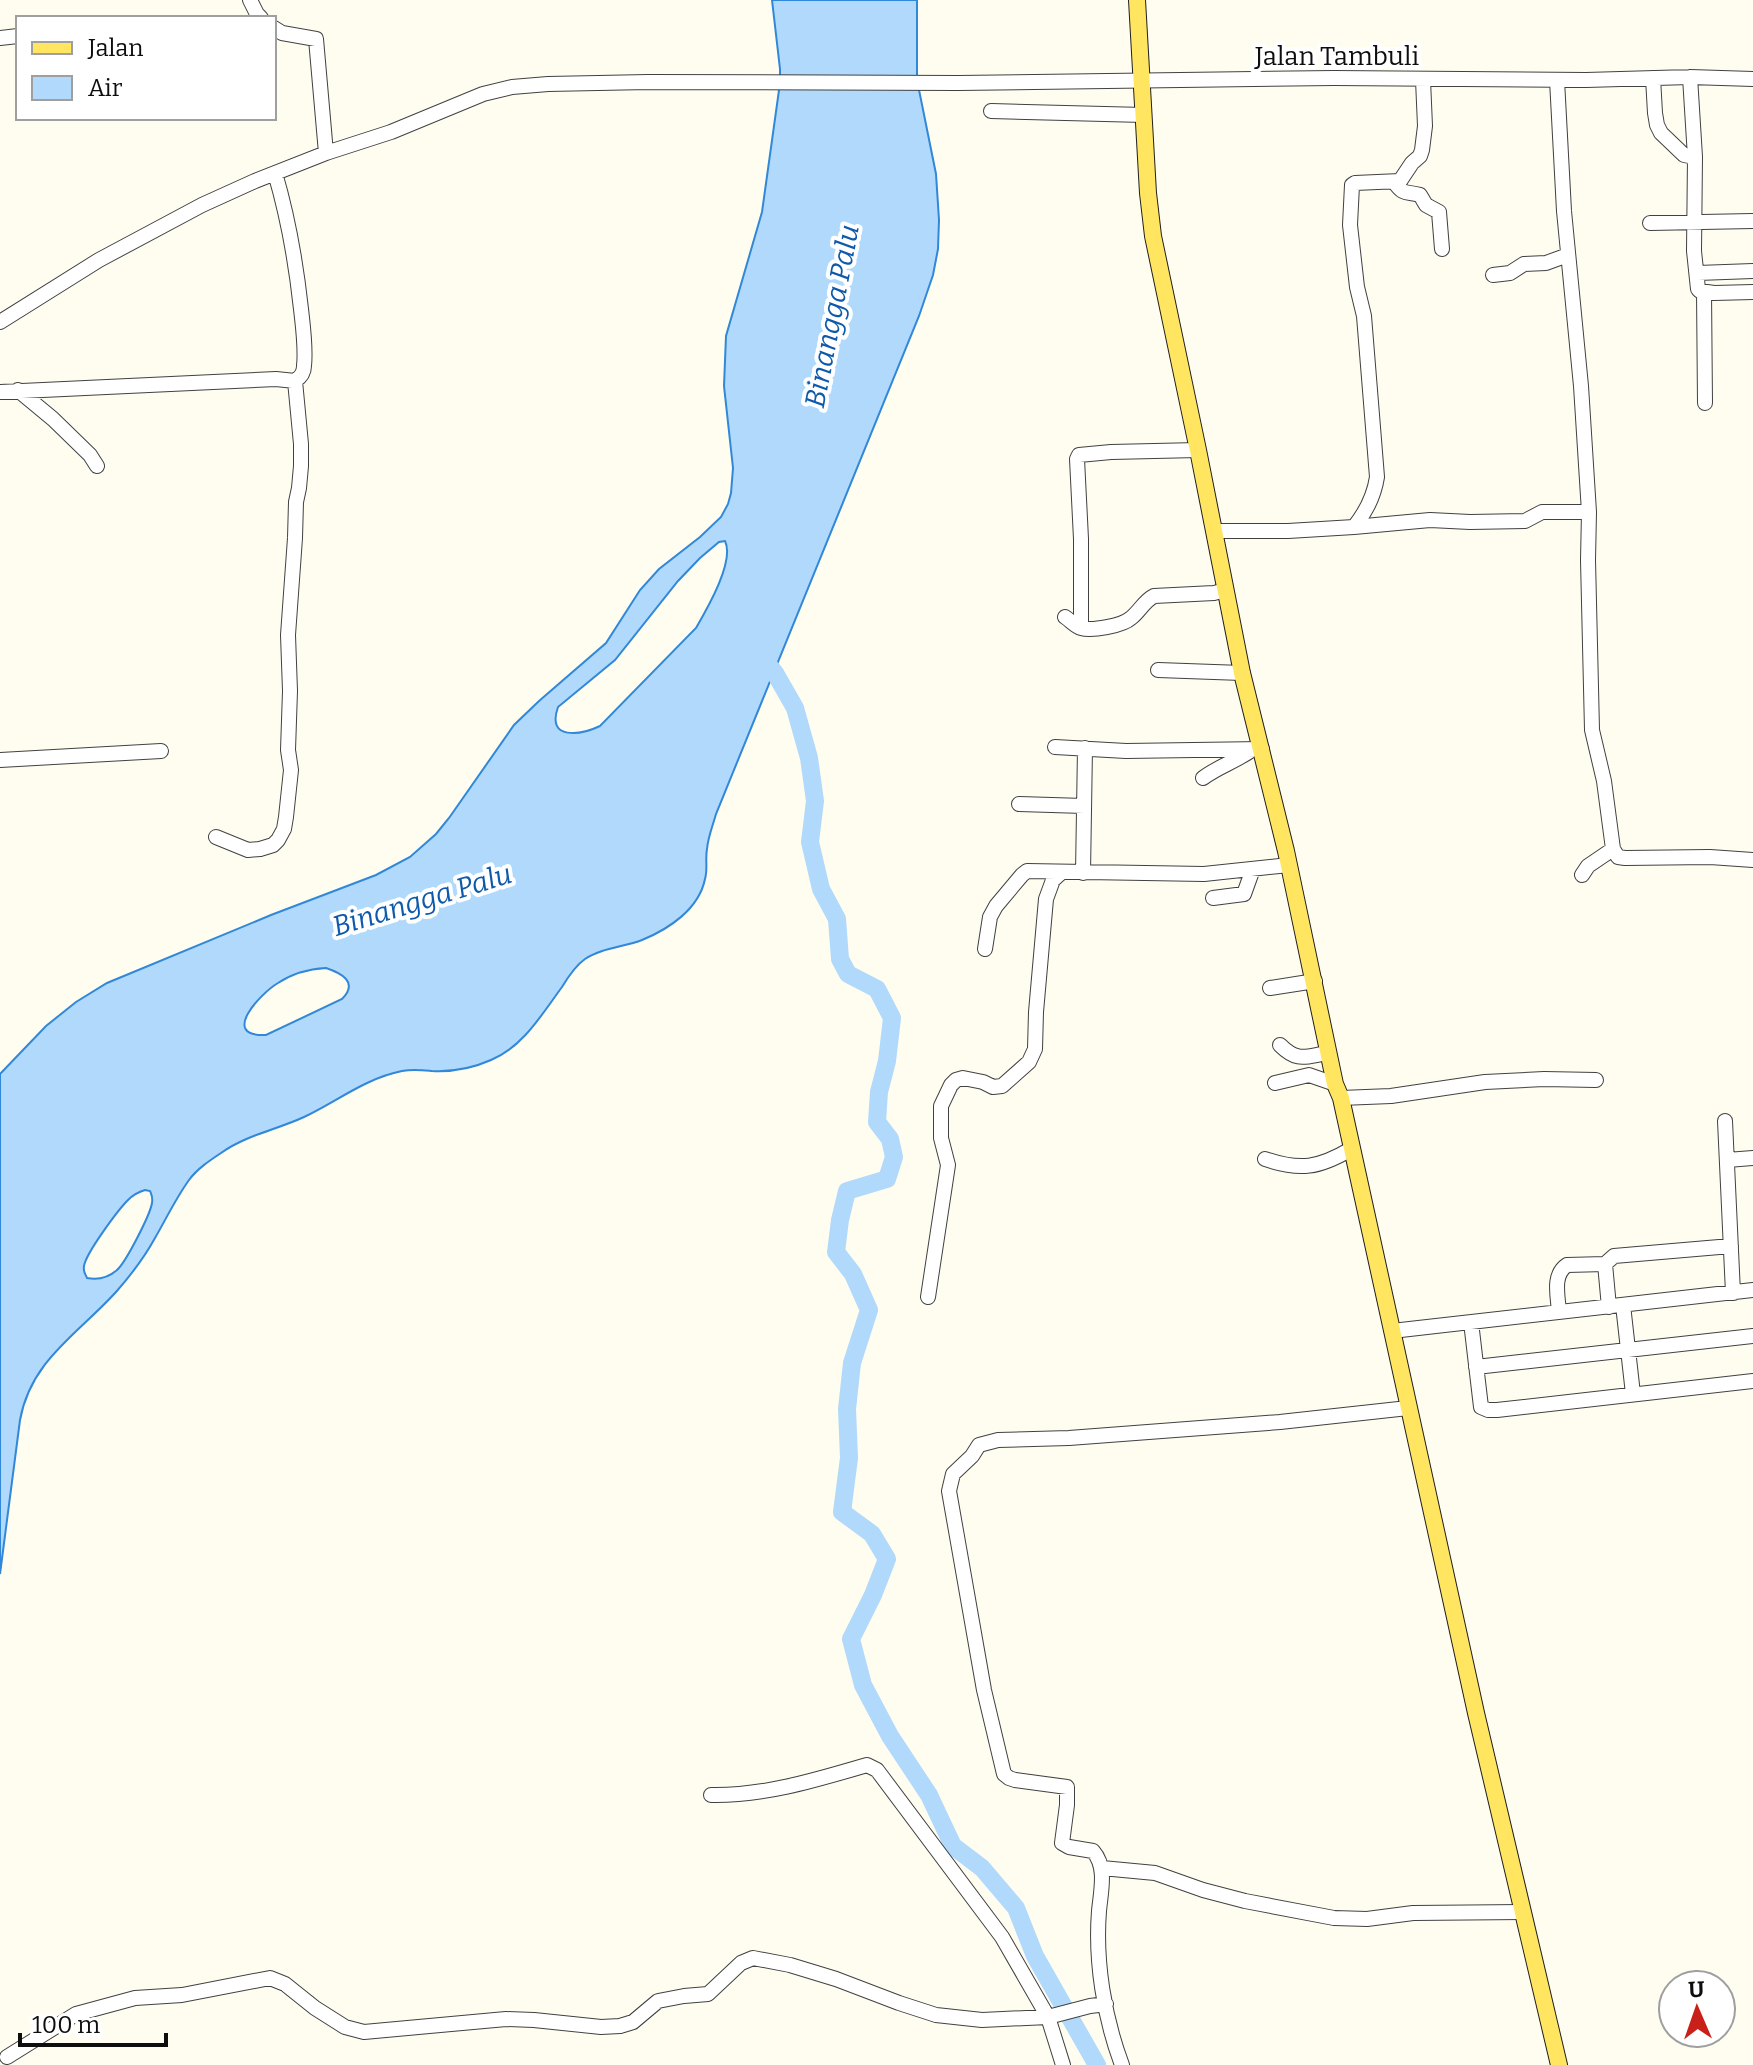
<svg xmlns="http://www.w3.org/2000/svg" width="1753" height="2065" font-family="Bitter,serif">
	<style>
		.water { fill: #b0d9fb; stroke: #3188d8; stroke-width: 2; fill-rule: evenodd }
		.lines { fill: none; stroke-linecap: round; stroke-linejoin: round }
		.river { stroke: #b0d9fb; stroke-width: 18 }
		.minor-casing { stroke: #414141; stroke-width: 16 }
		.major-casing { stroke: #1f1f1f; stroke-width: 18 }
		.minor { stroke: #fff; stroke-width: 14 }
		.major { stroke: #ffe560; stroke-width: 16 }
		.labels { text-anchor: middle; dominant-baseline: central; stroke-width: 8; stroke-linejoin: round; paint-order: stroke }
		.street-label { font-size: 26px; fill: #0e0e0e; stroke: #fff }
		.water-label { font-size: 28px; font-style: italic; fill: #0d59ab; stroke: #fff }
	</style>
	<rect width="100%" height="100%" fill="#fffdf0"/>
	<path class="water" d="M772,0h145v80l19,94 3,46 -1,29 -5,26 -14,41 -203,498c-3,11 -8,23 -9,35 -2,10 1,20 -2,30 -6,30 -36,50 -63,61 -18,7 -41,8 -57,19 -10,7 -17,18 -23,28 -20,27 -39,60 -71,73 -18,8 -39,12 -59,11 -11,-1 -19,-2 -30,0 -36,7 -66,31 -98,46 -28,13 -58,18 -83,36 -12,8 -24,16 -32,27 -13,18 -23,39 -34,58 -11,20 -24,37 -39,54 -38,42 -85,68 -96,128l-20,154v-500l46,-48 30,-24 31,-19 164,-68 105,-40 34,-18 26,-23 13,-16 65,-93 25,-24 67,-58 34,-53 19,-21 41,-32 21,-20 7,-13 3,-11 2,-25 -9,-82 2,-50 36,-124 18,-129v-14zM725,541c10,20 -18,68 -29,87l-96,98c-19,9 -54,15 -42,-19l57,-47 63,-79 22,-23 19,-16zM326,968c15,5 33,14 16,31l-76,36c-47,2 -5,-42 12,-52 15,-10 31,-14 48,-15zM145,1190l5,1c2,5 3,6 2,12 -2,12 -26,59 -35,67 -9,8 -19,10 -30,8 -2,-5 -4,-6 -3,-12 2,-13 34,-56 44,-66 5,-5 10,-8 17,-10z"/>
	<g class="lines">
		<path class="river" d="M760,655l15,18 20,35 14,50 6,43 -5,41 11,47 16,30 3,40 8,15 29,15 15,29 -5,43 -8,31 -2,30 13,17 4,18 -7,22 -40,12 -7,29 -4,32 17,22 16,36 -17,53 -5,46 2,49 -7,54 30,22 15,25 -14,36 -22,44 12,46 27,51 39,59 24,51 29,22 34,40 19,48 62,109"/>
		<defs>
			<path id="minor" d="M250,0l7,14 4,4
				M274,28l8,5 34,6 10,114
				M0,38l18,-2
				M1690,77l5,80
				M1653,78l2,35 2,12 4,8 23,22 11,2 -1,94 4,38 2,2 14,2 39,-1
				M1557,80l7,131 17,175 8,126 -1,48 4,170 12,51 9,68 5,8 7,1 85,-1 43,3
				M991,111l153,4
				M1395,183c9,13 12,8 25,12l6,10 13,7 3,37
				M1650,223l103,-2
				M1698,273l55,-2
				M1493,275l17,-2 14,-9 22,-1 22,-8
				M1704,292l1,111
				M0,322l99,-62 103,-55 53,-24 71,-28 65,-21 92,-38 29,-7 36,-3 100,-2 310,1 376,-5 252,2 104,-3 63,2
				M18,390l35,29 37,36 7,11
				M0,392l276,-13 19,2
				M1354,527l76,-7 40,2 55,-1 17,-9h47
				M1214,531h74l66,-4c12,-15 20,-30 23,-50l-13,-161 -7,-29 -7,-62 2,-40 3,-2 45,-2 12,-18 8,-7 2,-6 3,-24 -2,-46
				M1065,617c5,3 11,10 16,11 11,3 41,-2 50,-10 9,-7 13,-17 23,-22l60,-3 12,-3
				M1081,628v-89l-4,-80 2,-4 32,-3 87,-2
				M1158,670l84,3
				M1055,747l71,4 136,-2
				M0,760l161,-9
				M1203,778c16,-12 34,-17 50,-29
				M1019,804l65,2
				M216,837l32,13 12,-1 13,-4 5,-5 6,-11 2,-12 5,-47 -3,-20 2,-59 -2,-56 7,-97 1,-36 3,-14 2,-22v-22l-6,-63c6,-4 9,-8 9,-15 2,-18 -1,-39 -3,-57 -5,-46 -13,-92 -26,-136
				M1083,873l2,-125
				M1582,875l6,-9 25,-17
				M1213,898l31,-4 9,-25
				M985,949l5,-32 6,-11 26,-31 5,-4 177,3 85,-9
				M1270,988l45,-7
				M1280,1045c18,18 26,11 48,8
				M1275,1083l34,-8 26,9
				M1341,1098l50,-2 94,-14 59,-3 52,1
				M1725,1121l8,172
				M1265,1159c35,12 54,9 86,-10
				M1727,1160l26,-2
				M928,1297l20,-132 -7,-27v-32l10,-21 5,-5 7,-2 20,4 10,5 9,-1 27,-24 6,-13 1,-37 10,-113 7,-19 9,-8
				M1623,1305l10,89
				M1609,1307l-4,-43 9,-8 117,-10
				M1559,1312c-1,-16 -7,-37 8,-47l38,-1
				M1471,1322l10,85 7,3h9l256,-29
				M1392,1331l361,-41
				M1476,1367l277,-31
				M711,1795c53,1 105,-15 156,-30l10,5 125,167 46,80 42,-11 16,-2
				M1102,1868l53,5 48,17 42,11 89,17 33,1 46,-6 110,-1
				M7,2057l69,-43 59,-16 47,-3 88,-17 15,6 30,24 30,19 19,5 142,-13 28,1 67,7 19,-1 13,-4 25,-21 26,-5 24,-2 33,-31 12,-5 37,7 46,14 63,24 37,12 46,5 66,-3 15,48
				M1122,2065c-18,-48 -27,-104 -23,-154 2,-21 8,-44 -6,-60l-24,-4 -7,-4 5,-38v-18l-52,-7 -6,-2 -5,-4 -20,-84 -35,-199 4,-17 19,-18 7,-11 19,-5 71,-2 211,-16 128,-14"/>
			<path id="major" d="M1137,0l11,193 5,43 45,214 44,223 44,178 49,233 6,14 135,615 83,352"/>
		</defs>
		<use href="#minor" class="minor-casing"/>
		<use href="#major" class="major-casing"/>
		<use href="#minor" class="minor"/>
		<use href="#major" class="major"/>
	</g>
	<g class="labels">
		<g class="street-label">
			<text x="1337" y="56">Jalan Tambuli</text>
		</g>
		<g class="water-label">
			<text transform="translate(832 316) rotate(-79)">Binangga Palu</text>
			<text transform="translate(422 900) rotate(-17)">Binangga Palu</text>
		</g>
	</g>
	<rect x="16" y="16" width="260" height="104" fill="#ffffff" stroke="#9f9f9f" stroke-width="2"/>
	<rect x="32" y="42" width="40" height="12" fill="#ffe560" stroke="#9f9f9f" stroke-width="2"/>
	<text x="88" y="56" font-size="24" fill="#0e0e0e">Jalan</text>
	<rect x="32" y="76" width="40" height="24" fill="#b0d9fb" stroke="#9f9f9f" stroke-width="2"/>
	<text x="88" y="96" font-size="24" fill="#0e0e0e">Air</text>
	<g transform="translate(1697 2009) rotate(358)"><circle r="38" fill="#ffffff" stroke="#9f9f9f" stroke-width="2"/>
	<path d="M0-6L14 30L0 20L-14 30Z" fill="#ca201a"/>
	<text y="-12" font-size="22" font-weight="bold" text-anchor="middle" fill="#0e0e0e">U</text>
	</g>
	<path d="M20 2033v12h146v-12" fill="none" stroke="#0e0e0e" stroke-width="4"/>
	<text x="32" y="2033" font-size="24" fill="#0e0e0e" stroke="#ffffff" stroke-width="6" paint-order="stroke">100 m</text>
</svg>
